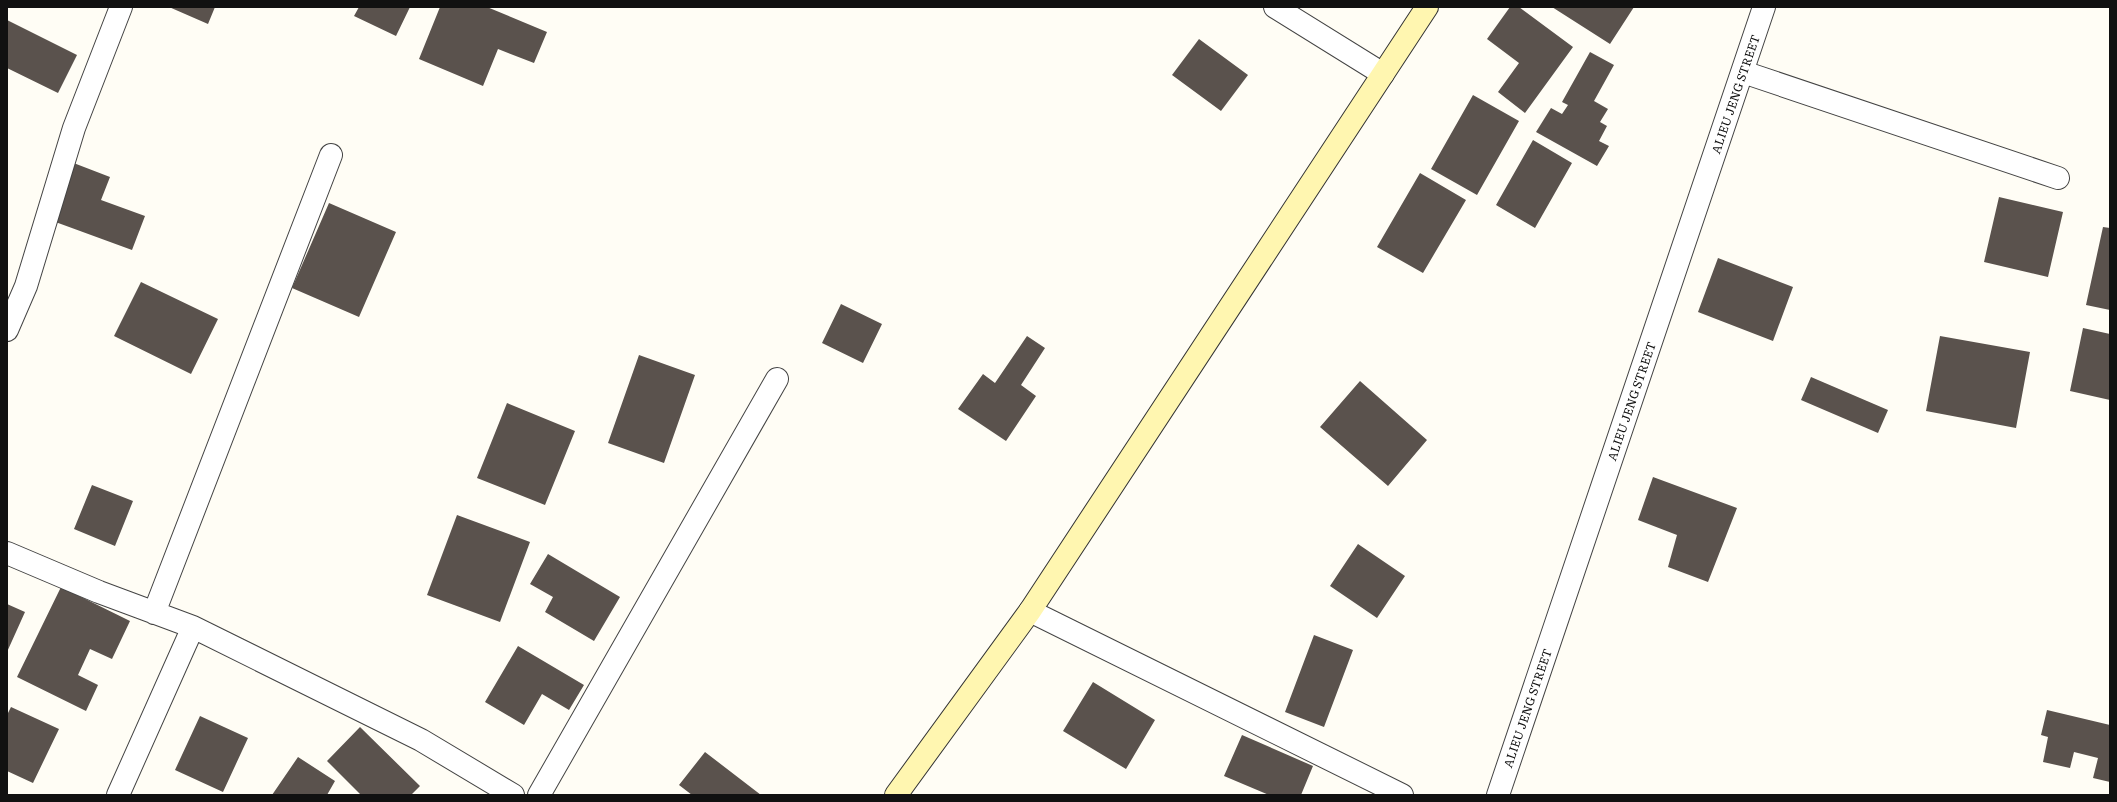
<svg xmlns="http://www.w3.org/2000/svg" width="2117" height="802" font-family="Literata,serif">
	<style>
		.building { fill: #5a524d }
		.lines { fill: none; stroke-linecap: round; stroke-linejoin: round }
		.street-casing { stroke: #444; stroke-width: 24 }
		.secondary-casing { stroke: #333; stroke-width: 24 }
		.street { stroke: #fff; stroke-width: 22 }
		.secondary { stroke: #fff6b0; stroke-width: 22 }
		.labels { text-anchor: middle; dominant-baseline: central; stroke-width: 4; stroke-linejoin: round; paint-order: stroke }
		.street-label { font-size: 12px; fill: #111; stroke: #fff }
	</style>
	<rect width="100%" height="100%" fill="#fffdf5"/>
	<path class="building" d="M169,7h46l-7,17z
		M359,7h51l-14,29 -42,-20z
		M440,7h47l60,25 -13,31 -36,-14 -15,37 -64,-27z
		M1510,7h9l54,40 -48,66 -27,-21 21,-29 -32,-24z
		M1552,7h82l-24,37z
		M7,20l70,35 -19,38 -51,-25z
		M1199,39l49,36 -27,36 -49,-36z
		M1590,52l24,13 -20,36 14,8 -8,13 7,4 -8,15 10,5 -12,20 -61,-34 15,-24 11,6 6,-9 -6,-3z
		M1473,95l46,26 -42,74 -46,-26z
		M1533,140l39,23 -37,65 -39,-23z
		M71,162l39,15 -9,23 44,16 -13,34 -82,-30z
		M1420,173l46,27 -43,73 -46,-26z
		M1999,197l64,15 -15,65 -64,-15z
		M329,203l67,29 -37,85 -67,-29z
		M2103,227l7,1v82l-24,-5z
		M1718,258l75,29 -20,54 -75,-29z
		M141,282l77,37 -27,55 -77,-38z
		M841,304l41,20 -19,39 -41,-20z
		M2083,328l27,6v66l-40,-9z
		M1027,336l18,12 -24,37 15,11 -30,45 -48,-32 25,-35 12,9z
		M1940,336l90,16 -14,76 -90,-17z
		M639,355l56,20 -31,88 -56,-20z
		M1811,377l77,33 -10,23 -77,-33z
		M1360,381l67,59 -39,46 -68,-59z
		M507,403l68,28 -30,74 -68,-27z
		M1653,477l84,31 -29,74 -40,-15 9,-32 -39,-15z
		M92,485l41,16 -18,45 -41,-17z
		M457,515l73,27 -30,80 -73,-27z
		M1358,544l47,32 -28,42 -47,-32z
		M548,554l72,43 -26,44 -49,-29 8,-15 -23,-13z
		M61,587l69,34 -18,38 -22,-10 -12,26 20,10 -12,26 -69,-34z
		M7,604l18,8 -18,40z
		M1314,635l39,15 -29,77 -39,-15z
		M518,646l66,39 -15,25 -27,-16 -18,31 -39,-23z
		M1093,682l62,38 -29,49 -63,-38z
		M11,707l48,22 -26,54 -26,-12v-56z
		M2047,710l63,15v57l-17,-4 5,-20 -24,-6 -4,16 -27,-6 5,-25 -7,-2z
		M200,716l48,22 -25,54 -48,-22z
		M360,727l60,59 -9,9h-50l-34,-34z
		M1242,735l71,31 -12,29h-32l-45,-19z
		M705,752l56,43h-69l-13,-10z
		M298,757l37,24 -8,14h-55z"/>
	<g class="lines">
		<defs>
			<path id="street" d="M1275,7l108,67
				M1743,72l315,106
				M7,330l19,-44 48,-158 47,-121
				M7,553l92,39 94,35 228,113 92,55
				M1030,611l372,184
				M154,613l177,-458
				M118,795l75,-168
				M539,795l238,-416
				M1498,795l266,-788"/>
			<path id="secondary" d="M896,795l134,-184 397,-604"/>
		</defs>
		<use href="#street" class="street-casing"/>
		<use href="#secondary" class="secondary-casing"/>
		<use href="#street" class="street"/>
		<use href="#secondary" class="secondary"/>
	</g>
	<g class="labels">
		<g class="street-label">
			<text transform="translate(1735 94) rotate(-71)">ALIEU JENG STREET</text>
			<text transform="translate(1631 401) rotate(-71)">ALIEU JENG STREET</text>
			<text transform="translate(1527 708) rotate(-71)">ALIEU JENG STREET</text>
		</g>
	</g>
	<rect width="2117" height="802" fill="none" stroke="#111111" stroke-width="16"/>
</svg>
